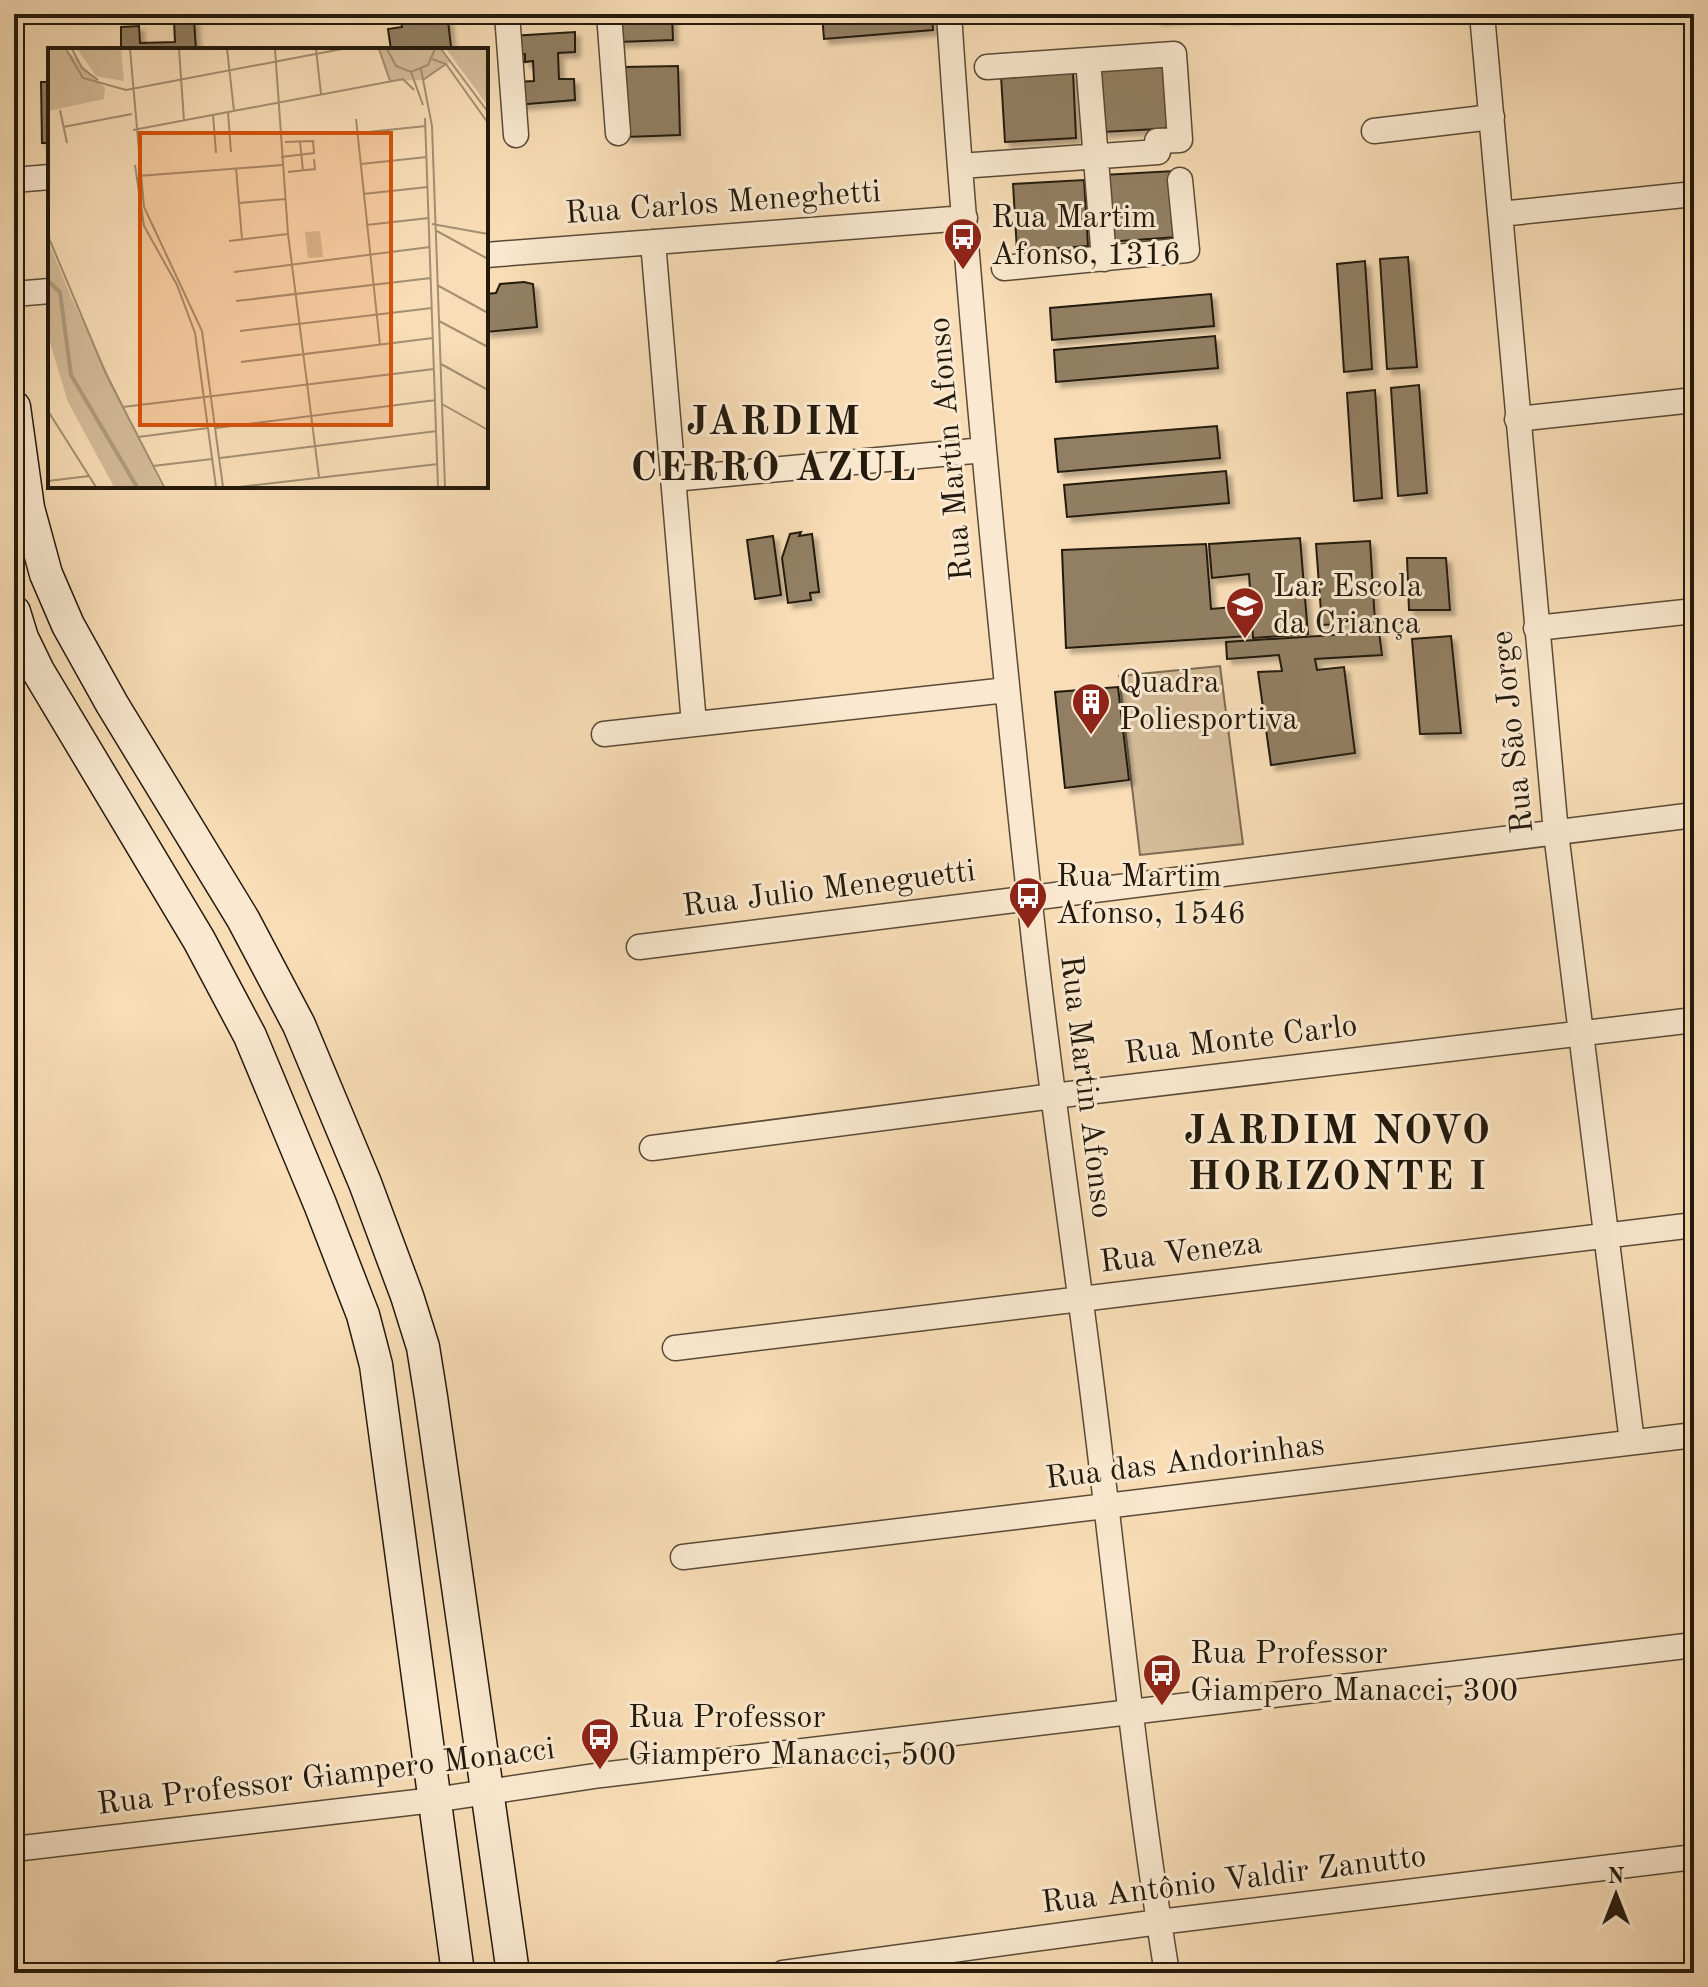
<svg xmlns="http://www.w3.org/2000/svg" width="1708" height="1987" font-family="'Old Standard TT',serif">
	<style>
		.green { fill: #d4bc99; stroke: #7c6b52; stroke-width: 2 }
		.building { fill: #927f64; stroke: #241a0c; stroke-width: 2; filter: url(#shadow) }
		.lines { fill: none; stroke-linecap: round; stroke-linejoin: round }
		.minor-casing { stroke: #594b36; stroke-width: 27 }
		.secondary-casing { stroke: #241a0c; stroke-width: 35 }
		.minor { stroke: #fae9d0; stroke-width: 24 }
		.secondary { stroke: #fae9d0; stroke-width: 32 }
		.labels { text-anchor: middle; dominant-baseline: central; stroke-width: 6; stroke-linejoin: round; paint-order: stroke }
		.street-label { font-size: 32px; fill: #241a0c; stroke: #fae9d0 }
		.poi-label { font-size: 32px; fill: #241a0c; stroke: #fae9d0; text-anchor: start }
		.district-label { font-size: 40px; font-weight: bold; letter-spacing: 2px; fill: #241a0c; stroke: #fae9d0 }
		.inset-river { fill: none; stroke: #b09b7c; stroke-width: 4 }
		.inset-road { fill: none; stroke: #a38f72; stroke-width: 2 }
		.view { fill: #d4530c; fill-opacity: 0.15; stroke: #d4530c; stroke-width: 4 }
		.inset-edge { fill: none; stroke: #241a0c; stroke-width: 4 }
	</style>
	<defs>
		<filter id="shadow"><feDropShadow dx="5" dy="5" stdDeviation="2" flood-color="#0004"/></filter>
	</defs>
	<rect width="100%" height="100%" fill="#f8ddb6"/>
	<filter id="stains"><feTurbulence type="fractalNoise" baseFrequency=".0025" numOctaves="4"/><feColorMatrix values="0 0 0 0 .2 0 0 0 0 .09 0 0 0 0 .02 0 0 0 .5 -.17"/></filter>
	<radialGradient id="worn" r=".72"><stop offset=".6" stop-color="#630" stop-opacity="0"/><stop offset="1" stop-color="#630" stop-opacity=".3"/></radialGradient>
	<path class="green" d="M1220,666l23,178 -103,11 -21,-179z"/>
	<path class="building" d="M400,14h41v6l7,1 3,26 -60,3 -3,-21 14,-2z
		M618,14h54l1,26 -55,2z
		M822,14h110l1,16 -109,9z
		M1156,14h61v1l-60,5z
		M1226,14h41v1l-40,4z
		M194,19l2,31h-75v-23l18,-1 1,17 35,-1 -1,-21z
		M575,32v20l-17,1 1,26h15l1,21 -59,5 -1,-23 19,-1 -1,-20 -8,1v-8l-12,1 -2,-19z
		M1171,62l4,66 -72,4 -3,-66z
		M678,66l2,69 -54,2 -2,-70z
		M1073,72l3,66 -71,4 -4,-66z
		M41,82h9v61h-8z
		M1174,171l4,66 -71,5 -4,-67z
		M1084,180l4,66 -71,5 -4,-67z
		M1408,257l9,110 -30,2 -7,-110z
		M1365,261l7,108 -28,3 -7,-108z
		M524,282l9,2 4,43 -51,5v-38l10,-1 4,-9z
		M1211,294l3,32 -162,14 -2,-32z
		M1215,336l3,32 -162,14 -2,-32z
		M1419,385l8,108 -29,3 -7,-108z
		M1375,390l7,108 -28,3 -7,-108z
		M1217,426l3,32 -162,14 -3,-33z
		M1226,471l3,32 -162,14 -3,-32z
		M801,532l-2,4 13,-2 7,58 -9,1 1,7 -23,3 -6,-45 8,-24z
		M773,536l8,59 -26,4 -8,-59z
		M1300,538l8,96 -55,4 -4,-64 -37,4 -3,-34z
		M1370,541l5,81 -53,3 -6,-81z
		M1206,544l5,65 34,-3 3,30 -182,12 -4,-98z
		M1407,558h39l4,52h-41z
		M1379,632l3,23 -67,4 2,11 27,-3 11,86 -84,12 -13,-93 24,-1 -3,-16 -52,4 -1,-17z
		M1451,636l10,97 -41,1 -8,-95z
		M1118,687l11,93 -64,8 -10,-96z"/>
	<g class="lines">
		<defs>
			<path id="minor" d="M507,14l9,121
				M609,14l9,119
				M949,14c20,303 50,606 83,908 16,147 38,294 57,442 26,203 45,407 78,609
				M1482,14l74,819 76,609
				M1088,60l16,199
				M1374,131l118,-14
				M960,166l198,-14 -1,-11 23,-1 -6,-86 -187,13
				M14,180l36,-3
				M1500,214l194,-20
				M653,242l41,482
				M486,255l479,-37
				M1004,268l183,-18 -7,-70
				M14,294l36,-3
				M1517,419l177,-19
				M673,479l311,-29
				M1536,628l158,-17
				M604,734l403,-44
				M639,947l1055,-132
				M652,1148l401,-52 641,-76
				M675,1348l1019,-123
				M683,1557l1011,-122
				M14,1849l420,-49 167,-25 1093,-130
				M783,1973l376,-51 535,-65"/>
			<path id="secondary" d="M14,407l14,101 18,66 22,51 44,79 131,215 56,106 66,158 42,113 16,51 8,50 82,576
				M14,612l8,26 16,33 161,269 51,96 70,168 43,111 13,50 82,608"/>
		</defs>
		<use href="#minor" class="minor-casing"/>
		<use href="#secondary" class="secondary-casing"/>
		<use href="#minor" class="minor"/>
		<use href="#secondary" class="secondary"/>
	</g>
	<defs>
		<symbol id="bus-pin" viewBox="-11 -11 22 30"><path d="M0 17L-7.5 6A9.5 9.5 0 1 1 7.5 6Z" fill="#8f2418" stroke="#fae9d0"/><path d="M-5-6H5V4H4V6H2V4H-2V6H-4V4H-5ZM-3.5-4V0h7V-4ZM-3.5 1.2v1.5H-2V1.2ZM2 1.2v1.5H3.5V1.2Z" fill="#fff"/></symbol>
		<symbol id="school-pin" viewBox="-11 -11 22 30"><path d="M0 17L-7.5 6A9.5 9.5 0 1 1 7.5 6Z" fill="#8f2418" stroke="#fae9d0"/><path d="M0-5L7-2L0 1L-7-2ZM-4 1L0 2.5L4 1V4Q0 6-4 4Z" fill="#fff"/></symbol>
		<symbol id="building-pin" viewBox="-11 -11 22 30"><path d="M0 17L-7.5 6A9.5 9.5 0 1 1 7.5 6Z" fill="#8f2418" stroke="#fae9d0"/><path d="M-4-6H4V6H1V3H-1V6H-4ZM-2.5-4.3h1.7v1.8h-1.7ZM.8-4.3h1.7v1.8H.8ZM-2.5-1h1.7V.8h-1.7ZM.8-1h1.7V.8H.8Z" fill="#fff"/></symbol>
	</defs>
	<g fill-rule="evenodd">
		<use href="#bus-pin" x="941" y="215" width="44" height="60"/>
		<use href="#school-pin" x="1223" y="584" width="44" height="60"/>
		<use href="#building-pin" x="1069" y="680" width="44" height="60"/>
		<use href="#bus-pin" x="1006" y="874" width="44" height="60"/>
		<use href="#bus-pin" x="1140" y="1651" width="44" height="60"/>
		<use href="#bus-pin" x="578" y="1715" width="44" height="60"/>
	</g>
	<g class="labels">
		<g class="street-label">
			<text transform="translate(723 204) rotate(-4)">Rua Carlos Meneghetti</text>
			<text transform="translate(952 449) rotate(-95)">Rua Martin Afonso</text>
			<text transform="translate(1514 732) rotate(-96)">Rua São Jorge</text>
			<text transform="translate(829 890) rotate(-7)">Rua Julio Meneguetti</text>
			<text transform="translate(1241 1041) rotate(-7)">Rua Monte Carlo</text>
			<text transform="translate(1085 1087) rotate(83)">Rua Martin Afonso</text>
			<text transform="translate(1181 1254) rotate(-7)">Rua Veneza</text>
			<text transform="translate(1185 1463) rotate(-7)">Rua das Andorinhas</text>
			<text transform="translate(326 1778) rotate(-7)">Rua Professor Giampero Monacci</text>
			<text transform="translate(1234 1881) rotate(-7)">Rua Antônio Valdir Zanutto</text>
		</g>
		<g class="poi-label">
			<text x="991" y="219">Rua Martim<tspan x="991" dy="37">Afonso, 1316</tspan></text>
			<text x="1273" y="588">Lar Escola<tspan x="1273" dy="37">da Criança</tspan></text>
			<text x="1119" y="684">Quadra<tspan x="1119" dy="37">Poliesportiva</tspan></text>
			<text x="1056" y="878">Rua Martim<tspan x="1056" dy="37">Afonso, 1546</tspan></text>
			<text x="1190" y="1655">Rua Professor<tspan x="1190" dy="37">Giampero Manacci, 300</tspan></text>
			<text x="628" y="1719">Rua Professor<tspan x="628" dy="37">Giampero Manacci, 500</tspan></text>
		</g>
		<g class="district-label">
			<text x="774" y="424">JARDIM<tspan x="774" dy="46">CERRO AZUL</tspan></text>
			<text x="1338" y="1133">JARDIM NOVO<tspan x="1338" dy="46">HORIZONTE I</tspan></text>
		</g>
	</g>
	<g transform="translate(48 48)">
		<rect width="440" height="440" fill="#f8ddb6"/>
		<path d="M0,1h18l39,39 -1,11 -56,12zM29,1h44l3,32 -28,-5zM331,1h62l9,13 -27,18 -33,1zM398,1h42v57zM272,183l3,26 -15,1 -3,-26zM0,193l24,58 90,188h-48l-46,-85 -20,-66z" fill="#d4bc99"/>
		<path class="inset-river" d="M0,233l12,11 11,83 66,112"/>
		<path class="inset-road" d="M18,1l17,29 43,12 216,-41M24,1l10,19 16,12M82,1l14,158 58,124 21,156M131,1l5,72M179,1l7,62M227,1l13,185 31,243M268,1l5,45M331,1l11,32M339,1l9,17 15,6 17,-7 7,-16M393,1l47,63M384,11l14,5 42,59M373,21l11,57 13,361M363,24l12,33M375,32l23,-16M12,62l7,33M180,64l3,40M165,67l3,38M377,70l13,369M308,71l24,226M15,79l69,-13M85,82l270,-51 11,11M310,85l68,-7M252,93l3,30M233,109l33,-4 -1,-12 -28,1M313,116l66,-7M87,117l9,61 33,59 18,48 21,154M188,120l6,71M240,124l27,-3 -1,-10M90,128l144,-11M315,146l65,-7M191,155l46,-4M384,176l56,10M318,177l63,-7M387,182l53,29M0,188l58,138 58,113M181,193l59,-7M186,224l196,-25M389,237l51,28M188,253l195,-23M391,273l49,26M192,283l192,-23M193,314l192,-24M393,316l47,26M394,356l46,26M75,359l311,-38M0,363l48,76M168,380l220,-28M90,389l70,-9M172,410l217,-27M105,418l59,-7M0,433l41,-5M190,439l200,-23"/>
		<path class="view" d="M92,85h251v292h-251z"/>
		<rect width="440" height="440" class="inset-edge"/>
	</g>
	<rect width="1708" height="1987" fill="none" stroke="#f8ddb6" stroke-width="48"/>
	<rect x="16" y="16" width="1676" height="1955" fill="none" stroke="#241a0c" stroke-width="4"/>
	<rect x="24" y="24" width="1660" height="1939" fill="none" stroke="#241a0c" stroke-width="2"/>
	<g transform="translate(1616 1895)" stroke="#fae9d0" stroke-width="6" paint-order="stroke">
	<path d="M0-6L14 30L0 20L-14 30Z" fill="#241a0c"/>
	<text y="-12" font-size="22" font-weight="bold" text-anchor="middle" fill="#241a0c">N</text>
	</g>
	<rect width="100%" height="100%" filter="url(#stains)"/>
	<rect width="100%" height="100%" fill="url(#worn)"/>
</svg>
